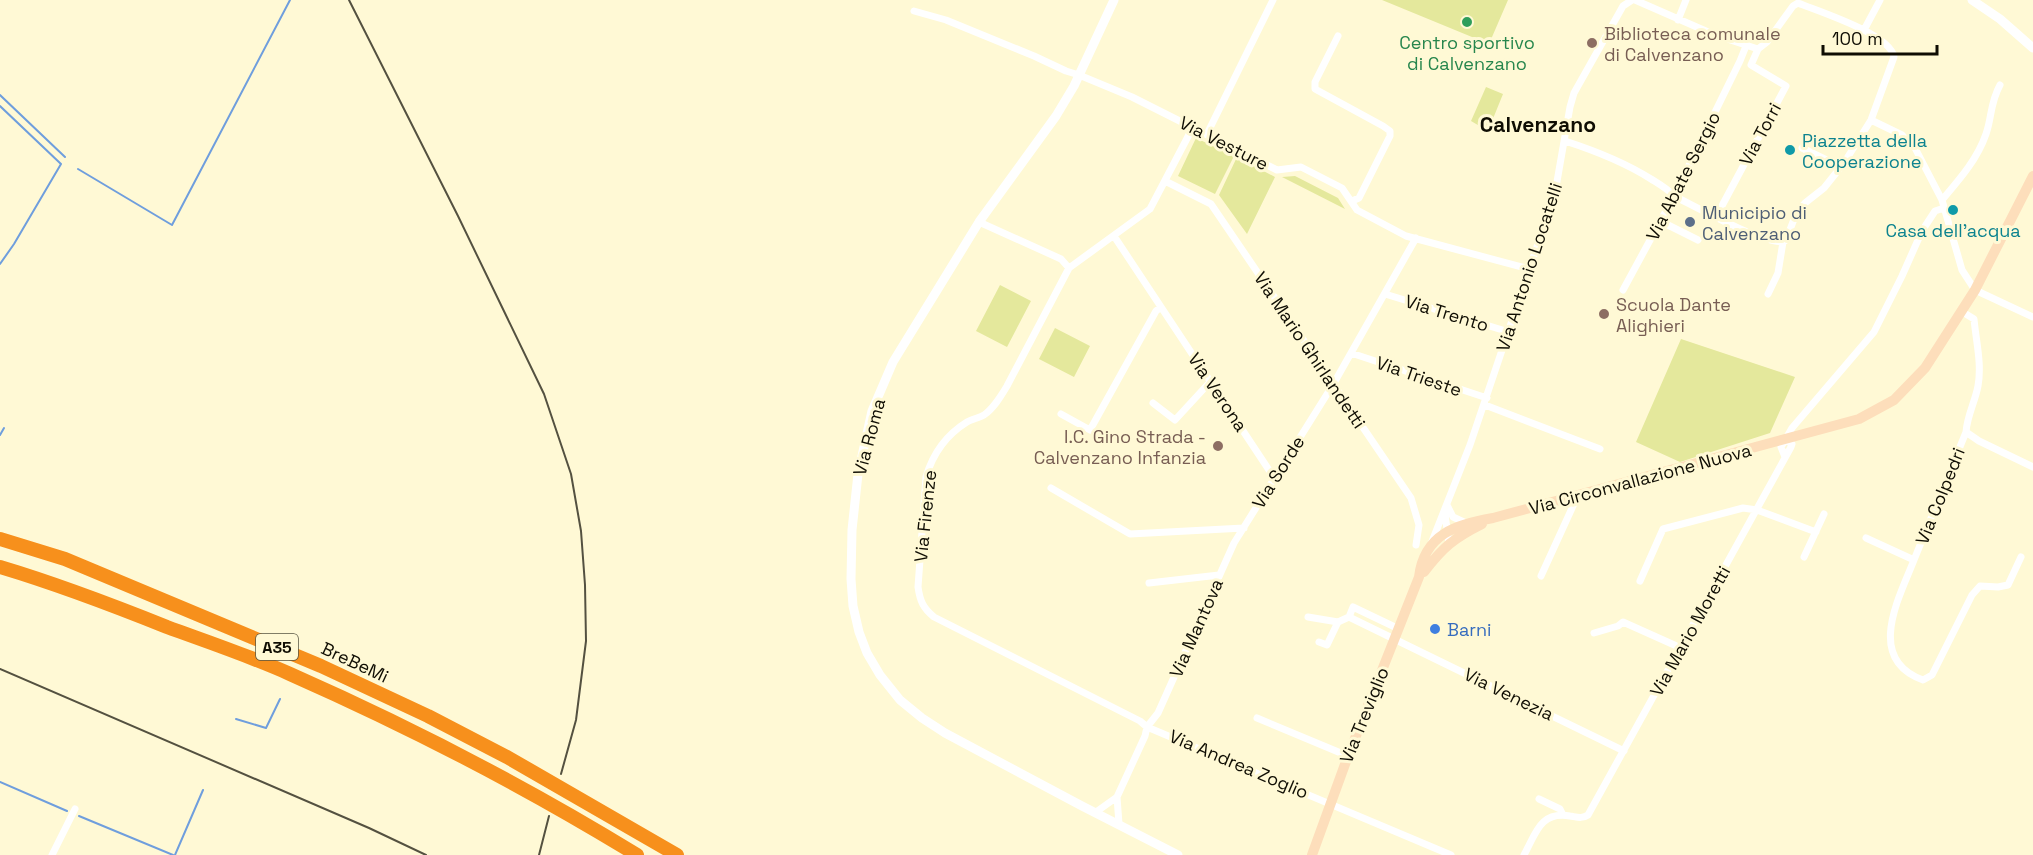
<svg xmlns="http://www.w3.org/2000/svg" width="2033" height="855" font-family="'Space Grotesk',sans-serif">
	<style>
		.green { fill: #e4e89c }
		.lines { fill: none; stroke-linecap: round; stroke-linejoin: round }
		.stream { stroke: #6f9edd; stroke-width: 2 }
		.minor { stroke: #fff; stroke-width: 7 }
		.tertiary { stroke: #fff; stroke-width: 9 }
		.secondary { stroke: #fddebb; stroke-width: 10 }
		.motorway { stroke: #f7901c; stroke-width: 14 }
		.rail { stroke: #545140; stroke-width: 2 }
		.leisure-dot { fill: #2e9e5b; stroke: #fff9d5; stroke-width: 2 }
		.education-dot { fill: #8d6e63; stroke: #fff9d5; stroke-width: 2 }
		.culture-dot { fill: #0f9aa8; stroke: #fff9d5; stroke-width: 2 }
		.service-dot { fill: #5c6f8a; stroke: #fff9d5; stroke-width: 2 }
		.shop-dot { fill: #3f7fe0; stroke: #fff9d5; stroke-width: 2 }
		.labels { text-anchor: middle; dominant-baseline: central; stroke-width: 6; stroke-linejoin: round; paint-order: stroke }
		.shield { fill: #fff9d5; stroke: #575442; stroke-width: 1.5 }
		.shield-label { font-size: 16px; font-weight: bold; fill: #0f0d03 }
		.education-label { font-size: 18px; fill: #785e54; stroke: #fff9d5; text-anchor: start }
		.leisure-label { font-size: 18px; fill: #27864d; stroke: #fff9d5 }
		.street-label { font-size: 18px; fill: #0f0d03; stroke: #fff9d5 }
		.culture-label { font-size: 18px; fill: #0d838f; stroke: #fff9d5; text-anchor: start }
		.service-label { font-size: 18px; fill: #4e5e75; stroke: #fff9d5; text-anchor: start }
		.shop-label { font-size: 18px; fill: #366cbe; stroke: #fff9d5; text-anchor: start }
		.quarter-label { font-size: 21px; font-weight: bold; fill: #0f0d03; stroke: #fff9d5 }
	</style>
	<rect width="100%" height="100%" fill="#fff9d5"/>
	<path class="green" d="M1382,0h126l-19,44z
		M1486,87l17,7 -15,37 -17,-10z
		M1196,138l38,18 -19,38 -37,-18z
		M1237,157l38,20 -28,57 -28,-39z
		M1295,176l43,22 7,11 -63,-32z
		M1000,285l31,16 -24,46 -31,-16z
		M1055,328l35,18 -16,31 -35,-18z
		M1681,339l114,38 -25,56 -90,29 -44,-20z"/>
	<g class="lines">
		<path class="stream" d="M0,95l65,62
			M0,106l61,58 -47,80 -14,20
			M78,169l94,56 118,-225
			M0,435l4,-7
			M236,719l30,9 14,-29
			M0,782l67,29
			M79,816l94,39
			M175,855l28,-65"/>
		<path class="minor" d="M1635,0l80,35 43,14
			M914,11l32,9 88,36 32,15 13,4 53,22 145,73 24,-3 41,21 15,22 49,26 123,33
			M1678,20l8,-20
			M1864,30l16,-30
			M1338,36l-23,46v7l68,37 7,5v5l-31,62 -7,3
			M1871,120l31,15 13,13 27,52 20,70 13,20 58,27
			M1193,127l-43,82 -81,59 -62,118c-6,10 -13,22 -23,29 -5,3 -12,4 -17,7 -21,13 -34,31 -41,55l-8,110c2,14 5,21 16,30l206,104 7,6 304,128
			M1207,134l66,-134
			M1565,141c31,10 59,21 86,38 8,5 17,10 23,17 24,12 85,46 109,46
			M1802,148l39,19
			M1165,181l46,23 200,294 8,27 -3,20
			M1942,200c17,-20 35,-40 44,-66 6,-17 4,-31 14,-49
			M1716,217l70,-131 -35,-21 7,-16 9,-7 26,-36 5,-3c22,9 92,31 96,54l-23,63 -27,43 -20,25 -19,15 -9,11 -10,26 -3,2 -5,31 -10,21
			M1660,221l38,19
			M979,222l82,37 8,9
			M1114,236l157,237 4,3
			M1623,290l51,-94 66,-135 6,-15
			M1385,294l124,38
			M1351,353l136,45
			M1153,403l22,17 35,-38
			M1485,405l115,44
			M1061,414l29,16 66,-119 5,-4
			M1966,432l13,9 54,26
			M1785,457l-4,-10 11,-19 82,-96 28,-56 20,-45 13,-20 9,-3
			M1051,488l79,46 114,-6
			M1447,505l6,12 13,6
			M1445,514l4,30
			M1866,538l48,22 52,-128c1,-16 9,-30 12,-46 4,-22 -2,-45 -4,-67l-13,-8
			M1431,544l39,-99 85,-252 15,-86 4,-14 49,-87 9,-6
			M1804,557l20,-43
			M1914,560c-15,38 -49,99 9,120l9,-5 40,-80 8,-9 18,1 10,-2 13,-28
			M1541,576l37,-81
			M1640,581l23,-52 80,-21 14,2 59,22
			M1149,583l70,-8
			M1308,617l30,5
			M1399,629l-46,-22 -4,10 275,134
			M1594,633l24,-7 5,-4 58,26
			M1319,642l8,3 11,-23 11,-5
			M1257,718l91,38
			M1117,797l2,27
			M1539,799l21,10 3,6
			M1096,812l21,-15 28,-61 2,-9 11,-14 76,-170 100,-160 82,-145
			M52,855l23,-46
			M1524,855c12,-22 16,-44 46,-39 7,1 12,3 18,-1l203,-368 1,-3 -6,-4"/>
		<path class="tertiary" d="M1114,0l-40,86 -18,30 -77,106 -86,140 -21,49 -14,63 -6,56 -1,49 2,27 6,26 8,21 13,22 20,25 22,18 23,15 137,73 96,49
			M1972,0l28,19 33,29"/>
		<path class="secondary" d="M1424,572c19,-25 30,-34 58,-48
			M1312,855l36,-99 71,-179c5,-43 38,-53 74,-59l366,-99 35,-19 31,-32 50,-78 58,-114"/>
		<path class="motorway" d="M0,539l65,20 256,107 107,50 79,41 170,98
			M0,567c57,17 112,38 167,60 41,15 83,29 123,47 120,53 236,113 347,181"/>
		<path class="rail" d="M349,0l109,216 86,178 27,80 10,57 4,54 1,56 -10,79 -15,54
			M0,669l369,159 57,27
			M539,855l10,-39"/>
	</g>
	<circle class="leisure-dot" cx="1467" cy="22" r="6"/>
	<g class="education-dot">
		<circle cx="1592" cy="43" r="6"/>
		<circle cx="1604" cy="314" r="6"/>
		<circle cx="1218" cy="446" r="6"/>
	</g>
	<g class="culture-dot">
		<circle cx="1790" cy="150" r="6"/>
		<circle cx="1953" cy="210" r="6"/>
	</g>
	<circle class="service-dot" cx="1690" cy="222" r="6"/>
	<circle class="shop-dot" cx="1435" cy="629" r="6"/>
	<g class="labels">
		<rect class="shield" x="256" y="634" width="42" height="26" rx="4.5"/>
		<g class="shield-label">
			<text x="277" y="647">A35</text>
		</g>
		<g class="education-label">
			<text x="1604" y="33">Biblioteca comunale<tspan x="1604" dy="21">di Calvenzano</tspan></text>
			<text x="1616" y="304">Scuola Dante<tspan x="1616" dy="21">Alighieri</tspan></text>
			<text x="1206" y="436" text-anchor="end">I.C. Gino Strada -<tspan x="1206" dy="21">Calvenzano Infanzia</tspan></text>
		</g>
		<g class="leisure-label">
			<text x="1467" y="42">Centro sportivo<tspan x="1467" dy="21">di Calvenzano</tspan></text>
		</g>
		<g class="street-label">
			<text transform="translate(1760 134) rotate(-62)">Via Torri</text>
			<text transform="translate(1224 143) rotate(27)">Via Vesture</text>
			<text transform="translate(1683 176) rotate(-63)">Via Abate Sergio</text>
			<text transform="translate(1529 267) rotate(-72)">Via Antonio Locatelli</text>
			<text transform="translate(1447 313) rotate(17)">Via Trento</text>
			<text transform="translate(1310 350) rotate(56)">Via Mario Ghirlandetti</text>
			<text transform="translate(1419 376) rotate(19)">Via Trieste</text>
			<text transform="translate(1218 392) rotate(56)">Via Verona</text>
			<text transform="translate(869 437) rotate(-75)">Via Roma</text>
			<text transform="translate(1278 472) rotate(-58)">Via Sorde</text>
			<text transform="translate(1640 479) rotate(-15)">Via Circonvallazione Nuova</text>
			<text transform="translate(1940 496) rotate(-68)">Via Colpedri</text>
			<text transform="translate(925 516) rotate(-84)">Via Firenze</text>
			<text transform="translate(1196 628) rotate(-66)">Via Mantova</text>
			<text transform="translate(1690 631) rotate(-61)">Via Mario Moretti</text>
			<text transform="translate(355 662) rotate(25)">BreBeMi</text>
			<text transform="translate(1509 694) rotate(26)">Via Venezia</text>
			<text transform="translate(1364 715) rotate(-68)">Via Treviglio</text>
			<text transform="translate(1239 764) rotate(23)">Via Andrea Zoglio</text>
		</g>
		<g class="culture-label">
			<text x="1802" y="140">Piazzetta della<tspan x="1802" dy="21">Cooperazione</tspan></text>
			<text x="1953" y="230" text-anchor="middle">Casa dell'acqua</text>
		</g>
		<g class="service-label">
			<text x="1702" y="212">Municipio di<tspan x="1702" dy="21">Calvenzano</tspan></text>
		</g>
		<g class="shop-label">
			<text x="1447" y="629">Barni</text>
		</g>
		<g class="quarter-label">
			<text x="1538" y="124">Calvenzano</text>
		</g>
	</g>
	<path d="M1823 45v9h114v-9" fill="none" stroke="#0f0d03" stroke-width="3"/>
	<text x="1832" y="45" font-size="18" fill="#0f0d03" stroke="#fff9d5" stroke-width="4.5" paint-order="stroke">100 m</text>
</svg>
